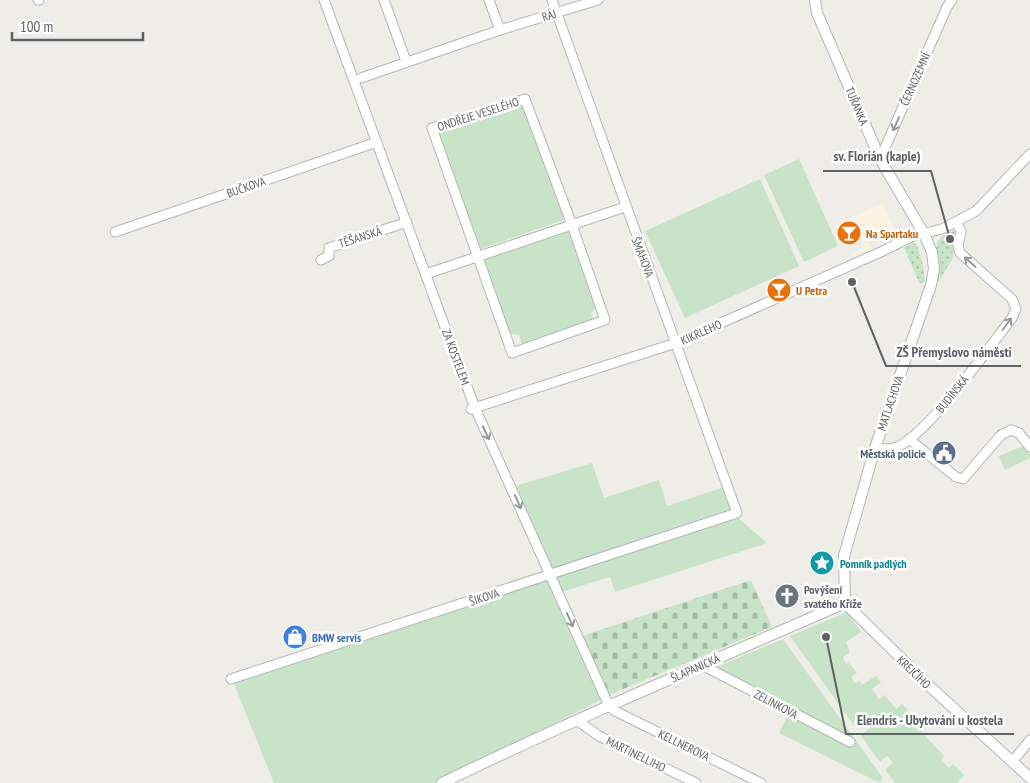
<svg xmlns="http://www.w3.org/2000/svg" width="1030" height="783" font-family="'PT Sans Narrow',sans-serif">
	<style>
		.commercial { fill: #faf3e1 }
		.grass { fill: url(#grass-dots) }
		.cemetery { fill: url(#cemetery-stones) }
		.green { fill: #c8e3c7 }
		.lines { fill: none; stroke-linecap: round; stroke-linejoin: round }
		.minor-casing { stroke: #b4b7ba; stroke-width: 11 }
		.tertiary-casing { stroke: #b4b7ba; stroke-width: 12 }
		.minor { stroke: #fff; stroke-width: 9 }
		.tertiary { stroke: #fff; stroke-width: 10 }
		.oneway { stroke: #97999b }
		.labels { text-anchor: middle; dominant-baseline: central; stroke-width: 5; stroke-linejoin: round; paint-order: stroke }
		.street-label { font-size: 12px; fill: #5f6265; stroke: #fff }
		.food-label { font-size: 12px; font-weight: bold; fill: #c56008; stroke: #fff; text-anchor: start }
		.service-label { font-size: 12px; font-weight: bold; fill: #4e5e75; stroke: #fff; text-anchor: end }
		.culture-label { font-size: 12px; font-weight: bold; fill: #0d838f; stroke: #fff; text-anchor: start }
		.worship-label { font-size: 12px; font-weight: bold; fill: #5b616d; stroke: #fff; text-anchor: start }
		.shop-label { font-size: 12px; font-weight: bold; fill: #366cbe; stroke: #fff; text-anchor: start }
		.leader { fill: none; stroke: #5f6265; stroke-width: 2 }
		.callout-dot { fill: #5f6265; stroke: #fff; stroke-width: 2 }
		.callout-label { font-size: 14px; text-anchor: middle; font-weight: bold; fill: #5f6265; stroke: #fff; stroke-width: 5; stroke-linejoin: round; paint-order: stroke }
	</style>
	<defs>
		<pattern id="grass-dots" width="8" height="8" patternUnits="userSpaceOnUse" patternTransform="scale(1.25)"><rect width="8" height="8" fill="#c8e3c7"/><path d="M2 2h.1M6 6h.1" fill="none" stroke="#a6bba5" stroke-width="1.8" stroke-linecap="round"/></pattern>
		<pattern id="cemetery-stones" width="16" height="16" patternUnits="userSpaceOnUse" patternTransform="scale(1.25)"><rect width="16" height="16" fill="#c8e3c7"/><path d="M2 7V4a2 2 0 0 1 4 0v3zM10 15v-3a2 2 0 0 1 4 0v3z" fill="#a6bba5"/></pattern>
	</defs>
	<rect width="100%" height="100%" fill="#efede7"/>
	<path class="commercial" d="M883,203l15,33 -15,7 -4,-8 -12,5 4,9 -18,7 -1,-2 11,-6 -13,-30z"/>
	<path class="grass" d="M953,231l3,1c2,8 -5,15 -3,26l-15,24 -1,-40 5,-6z
		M913,243h3c5,13 8,24 9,38l-5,3 -16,-36z"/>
	<path class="cemetery" d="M751,580l21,47 -163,68 -27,-59z"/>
	<path class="green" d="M525,103l40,113 -1,4 -84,29 -4,-2 -40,-118z
		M799,159l39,87 -34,16 -40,-87z
		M760,179l39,87 -114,52 -40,-87z
		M571,230l26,74 -6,10 4,10 -72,24 -4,-13 -12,-2 -26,-73z
		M1023,446l7,8v4l-25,12 -6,-14z
		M592,463l12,35 55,-18 8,26 57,-19 12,29 31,27 -152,49 -5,-15 -49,15 44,106 -170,85h-161l-41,-102 312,-103 -36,-90z
		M847,612l14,20 -15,10 4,11 -7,4 3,7 3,-1 8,10 -5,3 2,7 6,-2 2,4 14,-9 5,6 -9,7 7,10 6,-4 4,6h1l6,8 6,-5 6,6 -5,5 13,14 2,-1 26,28 -3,4 8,8 4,-4 11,11 -7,8h-62l-10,-13 8,-7 -6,-7 -7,6 -19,-26 9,-8 -9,-11 -8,5 2,5 -65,-91z
		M783,639l100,139 -3,5 -101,-50 10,-20 -80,-43z"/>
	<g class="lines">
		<defs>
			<path id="minor" d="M38,0h1
				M324,0l151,408 134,298 6,5 146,72
				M384,0l22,61
				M489,0l11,30
				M361,78l139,-48 98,-30
				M525,99l47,126 33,95 -93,33 -80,-225z
				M880,159l67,-152 5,-7
				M115,232l262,-90
				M321,260l8,-4v-8l78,-26
				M426,274l199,-67
				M471,409l205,-66 207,-92 30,-15 29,-7 34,-18 54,-57
				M909,439l47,38 7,2 38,-44 10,-5 8,3 11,14
				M875,448c5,0 13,2 19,0 30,-8 96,-102 118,-130l4,-9 -4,-10 -52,-46 -2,-7 3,-15 -5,-9
				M702,665l148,77
				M231,679l506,-166 -185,-513
				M578,721l21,15 97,47
				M1012,762l18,-22"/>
			<path id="tertiary" d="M815,0l2,13 63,146 44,75 8,18 2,17 -3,16 -56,163 -31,108 1,47
				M845,603l81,80 104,95
				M442,783c132,-64 268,-121 403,-180"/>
		</defs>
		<use href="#minor" class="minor-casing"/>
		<use href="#tertiary" class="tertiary-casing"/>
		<use href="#minor" class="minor"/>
		<use href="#tertiary" class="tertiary"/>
	</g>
	<defs><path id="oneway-shaft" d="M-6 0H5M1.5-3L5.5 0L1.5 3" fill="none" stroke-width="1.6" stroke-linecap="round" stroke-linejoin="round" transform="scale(1.25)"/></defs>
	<g class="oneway">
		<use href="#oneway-shaft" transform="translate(896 124) rotate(114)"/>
		<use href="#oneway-shaft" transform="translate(970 262) rotate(-138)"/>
		<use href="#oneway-shaft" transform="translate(1007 324) rotate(-53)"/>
		<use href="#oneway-shaft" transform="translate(486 433) rotate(65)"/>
		<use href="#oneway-shaft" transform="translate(518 502) rotate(66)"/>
		<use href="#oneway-shaft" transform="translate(570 620) rotate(66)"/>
	</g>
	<defs>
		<symbol id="bar-disc" viewBox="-11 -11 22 22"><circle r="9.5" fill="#e8710a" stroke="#fff"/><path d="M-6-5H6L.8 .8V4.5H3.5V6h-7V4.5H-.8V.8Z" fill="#fff"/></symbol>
		<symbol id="civic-disc" viewBox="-11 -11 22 22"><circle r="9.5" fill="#5c6f8a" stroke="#fff"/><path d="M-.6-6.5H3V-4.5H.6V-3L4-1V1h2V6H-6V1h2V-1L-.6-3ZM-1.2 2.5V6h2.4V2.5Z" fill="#fff"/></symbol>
		<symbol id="sight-disc" viewBox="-11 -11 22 22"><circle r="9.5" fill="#0f9aa8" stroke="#fff"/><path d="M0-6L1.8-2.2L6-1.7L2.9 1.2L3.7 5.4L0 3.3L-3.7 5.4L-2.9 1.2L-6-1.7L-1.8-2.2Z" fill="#fff"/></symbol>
		<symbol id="church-disc" viewBox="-11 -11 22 22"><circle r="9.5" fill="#6b7280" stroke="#fff"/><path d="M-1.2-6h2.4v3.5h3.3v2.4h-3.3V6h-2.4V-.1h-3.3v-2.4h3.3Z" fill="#fff"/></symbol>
		<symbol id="shop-disc" viewBox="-11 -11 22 22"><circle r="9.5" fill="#3f7fe0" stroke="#fff"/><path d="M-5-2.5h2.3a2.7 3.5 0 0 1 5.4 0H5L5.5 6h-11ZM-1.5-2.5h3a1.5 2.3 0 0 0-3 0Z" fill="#fff"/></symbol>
	</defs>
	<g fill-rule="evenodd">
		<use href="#bar-disc" x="835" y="219" width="28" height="28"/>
		<use href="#bar-disc" x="765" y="276" width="28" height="28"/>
		<use href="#civic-disc" x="930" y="439" width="28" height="28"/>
		<use href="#sight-disc" x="808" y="549" width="28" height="28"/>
		<use href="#church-disc" x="773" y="582" width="28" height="28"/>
		<use href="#shop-disc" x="281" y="623" width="28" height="28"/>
	</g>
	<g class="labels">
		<g class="street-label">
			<text transform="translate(549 15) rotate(-17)">RÁJ</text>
			<text transform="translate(915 79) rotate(-66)">ČERNOZEMNÍ</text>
			<text transform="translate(857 106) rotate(67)">TUŘANKA</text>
			<text transform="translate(478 114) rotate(-18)">ONDŘEJE VESELÉHO</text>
			<text transform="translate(246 187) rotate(-19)">BUČKOVA</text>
			<text transform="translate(360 237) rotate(-18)">TĚŠANSKÁ</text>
			<text transform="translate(643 257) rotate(69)">ŠMAHOVA</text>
			<text transform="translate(701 332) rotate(-24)">KIKRLEHO</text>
			<text transform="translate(456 357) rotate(70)">ZA KOSTELEM</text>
			<text transform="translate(952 394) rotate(-51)">BUDÍNSKÁ</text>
			<text transform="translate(890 403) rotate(-71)">MATLACHOVA</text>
			<text transform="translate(484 597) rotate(-18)">ŠIKOVA</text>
			<text transform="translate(695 668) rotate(-24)">ŠLAPANICKÁ</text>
			<text transform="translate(914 672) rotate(44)">KREJČÍHO</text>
			<text transform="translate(776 704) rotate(28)">ZELINKOVA</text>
			<text transform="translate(684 745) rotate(26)">KELLNEROVA</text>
			<text transform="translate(636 754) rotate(26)">MARTINELLIHO</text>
		</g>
		<g class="food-label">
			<text x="866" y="233">Na Spartaku</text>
			<text x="796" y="290">U Petra</text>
		</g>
		<g class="service-label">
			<text x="926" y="453">Městská policie</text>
		</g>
		<g class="culture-label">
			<text x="840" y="563">Pomník padlých</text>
		</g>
		<g class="worship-label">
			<text x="804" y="589">Povýšení<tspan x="804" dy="14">svatého Kříže</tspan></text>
		</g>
		<g class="shop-label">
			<text x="312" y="637">BMW servis</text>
		</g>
	</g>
	<path class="leader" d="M950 239L931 171H823M852 282L886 366H1021M826 637L846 734H1014"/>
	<g class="callout-dot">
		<circle cx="950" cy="239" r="5"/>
		<circle cx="852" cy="282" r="5"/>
		<circle cx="826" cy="637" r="5"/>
	</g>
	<g class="callout-label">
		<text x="877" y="161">sv. Florián (kaple)</text>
		<text x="954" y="357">ZŠ Přemyslovo náměstí</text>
		<text x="930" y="725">Elendris - Ubytování u kostela</text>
	</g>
	<path d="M12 32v8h131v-8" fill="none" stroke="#5f6265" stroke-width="2.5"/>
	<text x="20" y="32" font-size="15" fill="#5f6265" stroke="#ffffff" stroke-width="4" paint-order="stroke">100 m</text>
</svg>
